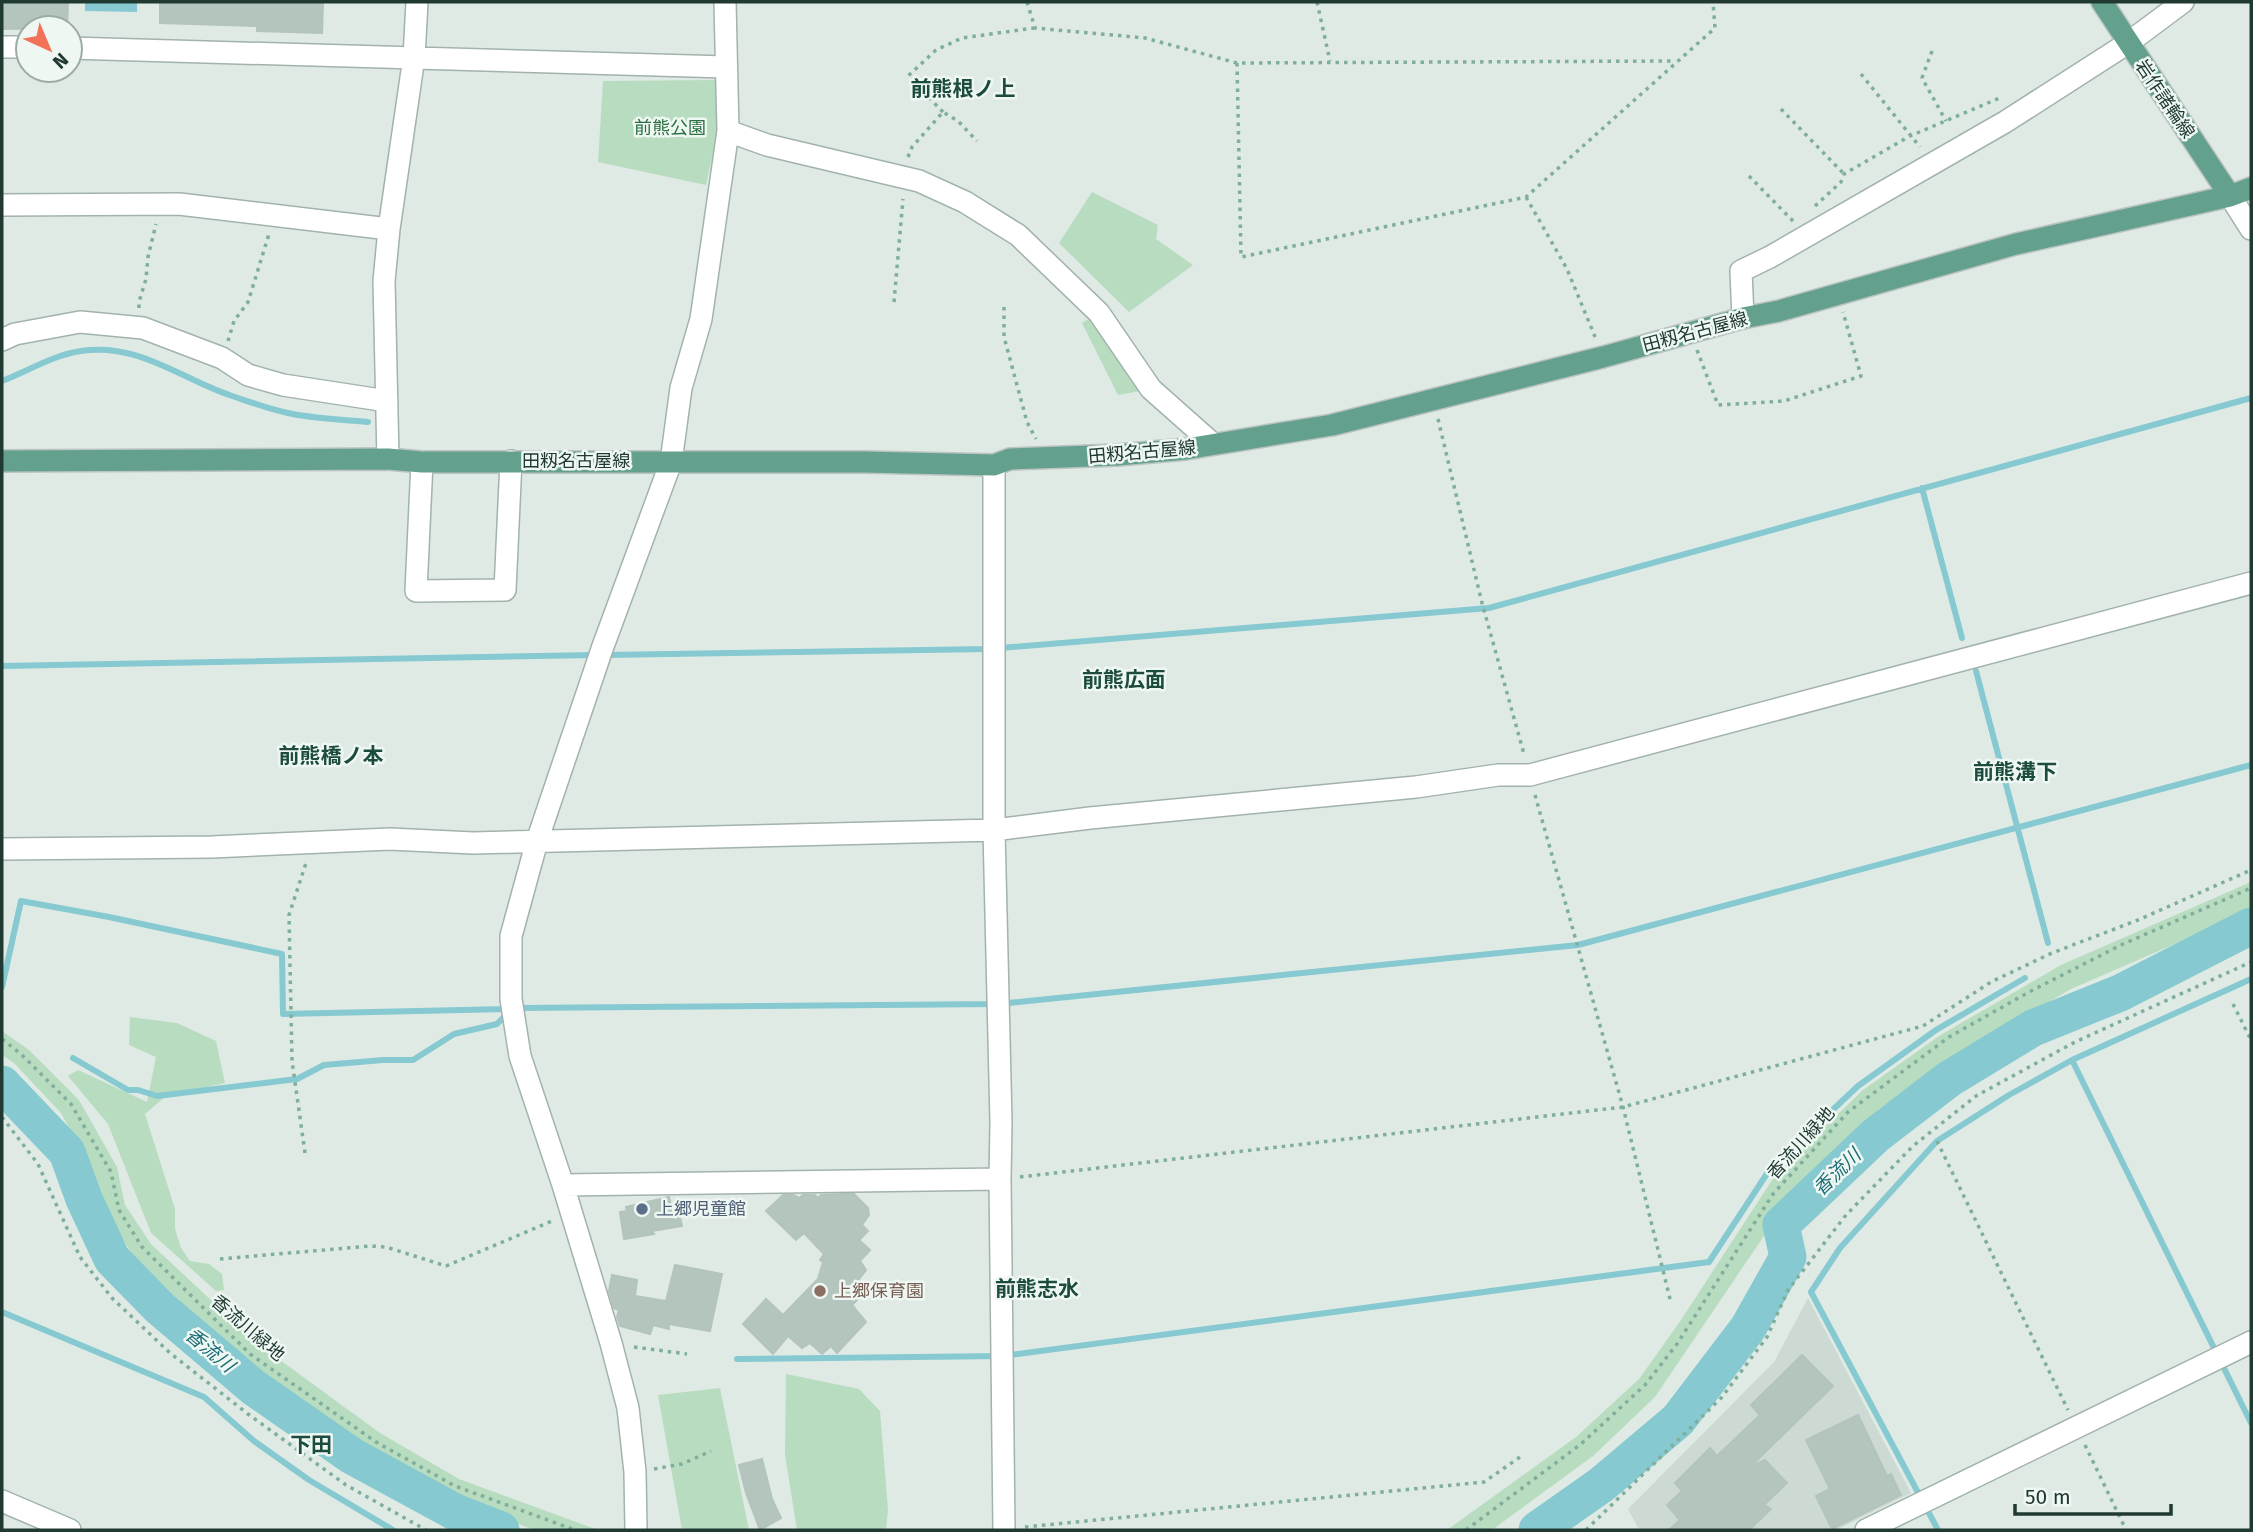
<svg xmlns="http://www.w3.org/2000/svg" width="2253" height="1532" font-family="'Fira Sans','Noto Sans JP',sans-serif">
	<style>
		.built { fill: #cddad3 }
		.green { fill: #b8dcbf }
		.water { fill: #86c9d0 }
		.lines { fill: none; stroke-linecap: round; stroke-linejoin: round }
		.stream { stroke: #86c9d0; stroke-width: 6 }
		.river { stroke: #86c9d0; stroke-width: 37 }
		.building { fill: #b4c5bd; stroke: #b2c4bb; stroke-width: 2 }
		.minor-casing { stroke: #a2b2ac; stroke-width: 24 }
		.major-casing { stroke: #bcc4c2; stroke-width: 24 }
		.path { stroke: #7fae9c; stroke-width: 3.5; stroke-dasharray: 3.5 5; stroke-linecap: butt }
		.minor { stroke: #fff; stroke-width: 21 }
		.major { stroke: #63a08d; stroke-width: 21 }
		.service-dot { fill: #5c6f8a; stroke: #eff7f3; stroke-width: 2.5 }
		.education-dot { fill: #8d6e63; stroke: #eff7f3; stroke-width: 2.5 }
		.labels { text-anchor: middle; dominant-baseline: central; stroke-width: 5; stroke-linejoin: round; paint-order: stroke }
		.street-label { font-size: 18px; fill: #203a32; stroke: #eff7f3 }
		.park-label { font-size: 18px; fill: #2b7141; stroke: #eff7f3 }
		.service-label { font-size: 18px; fill: #4e5e75; stroke: #eff7f3; text-anchor: start }
		.education-label { font-size: 18px; fill: #785e54; stroke: #eff7f3; text-anchor: start }
		.water-label { font-size: 19px; font-style: italic; fill: #1b6c75; stroke: #eff7f3 }
		.quarter-label { font-size: 21px; font-weight: bold; fill: #1c4c3d; stroke: #eff7f3 }
	</style>
	<rect width="100%" height="100%" fill="#dfeae5"/>
	<path class="built" d="M1808,1298l103,195 -75,37h-197l-11,-21 146,-147z"/>
	<path class="green" d="M715,80l2,53 -11,52 -108,-23 5,-81z
		M1092,192l66,33 -2,14 37,26 -64,47 -70,-69z
		M1099,313l52,76 -33,6 -36,-72z
		M2251,882v29l-180,78 -120,70 -72,50 -86,84 -138,204 -62,59 -101,74h-45l129,-93 63,-58 42,-59 95,-146 87,-84 76,-54 122,-71z
		M130,1017l47,6 39,18 9,42 -59,13 -21,18 30,95v20l6,19 9,13 19,3 13,10 2,16 -8,1 -65,-58 -43,-109 -40,-48 10,-6 69,32 9,-45 -27,-12z
		M2,1031l27,19 50,50 38,67 8,38 26,39 107,100 122,89 79,46 139,51h-64l-83,-33 -82,-45 -128,-91 -108,-106 -25,-38 -13,-41 -34,-63 -47,-50 -12,-8z
		M786,1374l73,15 21,22 8,99 -2,20h-89l-12,-75z
		M720,1388l29,142h-67l-24,-135z"/>
	<path class="water" d="M85,2h52v10l-52,-1z"/>
	<g class="lines">
		<path class="stream" d="M2,381c26,-10 51,-26 79,-30 57,-9 100,28 151,45 18,6 37,13 56,17 26,6 54,6 80,9
			M1922,488l40,150
			M606,655l382,-6 501,-41 762,-210
			M2,666l593,-11
			M1976,671l72,272
			M2,987l19,-86 88,16 173,37 1,60 224,-5
			M518,1008l480,-4 580,-59 673,-180
			M73,1058l55,32h10l19,6 140,-17 27,-14 59,-5h30l41,-26 43,-10 12,-12
			M2072,1060l179,363
			M2,1312l202,85 50,44 55,39 84,50
			M737,1359l266,-3 706,-94 61,-93 88,-83 78,-56 89,-52
			M1938,1530l-127,-238 29,-44 97,-107 72,-46 63,-35 179,-81"/>
		<path class="river" d="M2,1084l65,68 17,47 28,60 48,49 93,79 99,69 103,56 46,18
			M1537,1530l64,-45 77,-65 70,-92 40,-71 -7,-32 95,-90 73,-56 84,-51 87,-35 131,-67"/>
	</g>
	<path class="building" d="M2,2h66l-1,26 -65,1z
		M160,2h163l-1,31 -65,-2v-5l-97,-3z
		M844,1194h10l14,14 1,7 -7,10 6,6 -9,9 11,10 -10,11 6,9 -13,17 8,9 -9,9 14,17 -29,31 -6,-7 -9,8 -12,-11 -8,5 -14,-12 -15,18 -30,-30 23,-25 17,16 35,-36 5,-17 -3,-2 4,-6 -20,-21 -8,7 -30,-29 17,-16h11l5,3 4,-3h12l3,3 3,-3z
		M669,1197l3,13 6,-1 4,17 -30,5 2,3 -30,5 -4,-27 7,-1 -1,-4z
		M675,1265l47,9 -12,57 -41,-7v5l-16,-4 -3,9 -30,-8 -3,-9 2,-7 -5,-2 -5,-17 3,-16 25,5 -2,16 31,5z
		M1802,1355l31,31 -83,81 15,-7 22,23 -23,22 7,4 -22,21h-80l11,-10 -13,-15 15,-14 -7,-8 35,-35 7,8 43,-41 -9,-10z
		M1858,1415l29,61 4,-2 10,21 -69,34 -16,-33 14,-7 -24,-49z
		M762,1459l10,40 9,19 -21,12 -14,-37 -7,-28z"/>
	<g class="lines">
		<defs>
			<path id="minor" d="M2,47h26
				M70,48l656,19
				M728,131l39,14 152,36 46,21 53,33 81,78 52,76 62,55
				M2230,196l21,33
				M2,205l177,-1 210,25
				M1743,318l-2,-47 29,-14 235,-135 123,-79 55,-41
				M2,340l13,-6 65,-12 63,6 79,30 26,17 35,10 104,16
				M388,459l-4,-178 5,-52 25,-172 3,-55
				M422,462l-6,129 89,-1 6,-129
				M994,465v365l7,292 -1,57 4,351
				M667,473l4,-11 10,-74 20,-69 27,-188 -3,-129
				M2,849l210,-2 178,-8 83,4 521,-13 96,-12 326,-31 82,-12h32l721,-192
				M563,1185l437,-6
				M2,1501l68,29
				M636,1530l-1,-58 -7,-64 -17,-65 -48,-158 -43,-129 -9,-57v-63l26,-95 65,-192 69,-187
				M1866,1530l385,-188"/>
			<path id="major" d="M2102,2l128,194
				M2,461l386,-2 34,3h443l129,3 16,-6 108,-4 68,-6 146,-24 271,-68 140,-39 36,-7 237,-67 214,-48 21,-8"/>
		</defs>
		<use href="#minor" class="minor-casing"/>
		<use href="#major" class="major-casing"/>
		<path class="path" d="M1027,2l8,26 110,10 92,25 438,-2
			M1317,2l13,59
			M1932,51l-10,27 24,43
			M1237,63l4,194 285,-60 189,-169 -2,-26
			M1861,74l59,73
			M1781,109l63,65
			M943,112l-35,-36 28,-26 26,-12 72,-10
			M908,157l4,-10 31,-35 15,9 19,20
			M1749,176l45,46
			M1526,197l41,72 29,70
			M1815,206l26,-24 3,-8 66,-38 92,-39
			M894,302l9,-103
			M1004,307v30l23,85 9,17
			M139,308v-6l7,-23 2,-22 8,-33
			M228,341l6,-20 14,-19 21,-68
			M1697,350l21,55 66,-4 77,-25 -18,-64
			M1438,419l44,184 42,151
			M1535,795l88,312 48,196
			M2233,1004l18,36
			M2,1039l19,15 50,50 40,68 8,38 23,37 108,107 126,88 79,44 120,44
			M2,1117l36,47 42,93 32,41 58,55 78,61 98,71 80,45
			M1937,1141l131,269
			M305,1153l-13,-92 -3,-146 17,-52
			M1020,1177l603,-70 300,-81 68,-44 61,-29 86,-33 113,-50
			M220,1259l150,-13 16,1 60,19 106,-45
			M634,1347l53,7
			M2085,1445l41,85
			M654,1469l28,-5 29,-13
			M1025,1527l459,-45 39,-27
			M1466,1530l115,-86 64,-59 32,-41 96,-150 75,-82 101,-75 80,-45 92,-47 130,-57
			M1586,1530l136,-133 45,-60 21,-47 58,-75 67,-69 63,-50 99,-54 176,-80"/>
		<use href="#minor" class="minor"/>
		<use href="#major" class="major"/>
	</g>
	<circle class="service-dot" cx="642" cy="1209" r="7"/>
	<circle class="education-dot" cx="820" cy="1291" r="7"/>
	<g class="labels">
		<g class="street-label">
			<text transform="translate(2165 99) rotate(56)">岩作諸輪線</text>
			<text transform="translate(1695 332) rotate(-15)">田籾名古屋線</text>
			<text transform="translate(1142 452) rotate(-5)">田籾名古屋線</text>
			<text x="576" y="461">田籾名古屋線</text>
			<text transform="translate(1801 1143) rotate(-48)">香流川緑地</text>
			<text transform="translate(248 1328) rotate(41)">香流川緑地</text>
		</g>
		<g class="park-label">
			<text x="670" y="128">前熊公園</text>
		</g>
		<g class="service-label">
			<text x="656" y="1209">上郷児童館</text>
		</g>
		<g class="education-label">
			<text x="834" y="1291">上郷保育園</text>
		</g>
		<g class="water-label">
			<text transform="translate(1837 1172) rotate(-44)">香流川</text>
			<text transform="translate(210 1350) rotate(40)">香流川</text>
		</g>
		<g class="quarter-label">
			<text x="963" y="89">前熊根ノ上</text>
			<text x="1124" y="680">前熊広面</text>
			<text x="331" y="756">前熊橋ノ本</text>
			<text x="2015" y="772">前熊溝下</text>
			<text x="1037" y="1289">前熊志水</text>
			<text x="311" y="1445">下田</text>
		</g>
	</g>
	<rect width="2253" height="1532" fill="none" stroke="#203a32" stroke-width="7"/>
	<g transform="translate(49 49) rotate(136)"><circle r="33" fill="#eff7f3" stroke="#9caba6" stroke-width="2"/>
	<path d="M0-5L12 26L0 18L-12 26Z" fill="#f17256"/>
	<text y="-10" font-size="19" font-weight="bold" text-anchor="middle" fill="#203a32">N</text>
	</g>
	<path d="M2015 1504v10h156v-10" fill="none" stroke="#203a32" stroke-width="3.5"/>
	<text x="2025" y="1504" font-size="21" fill="#203a32" stroke="#eff7f3" stroke-width="5" paint-order="stroke">50 m</text>
</svg>
